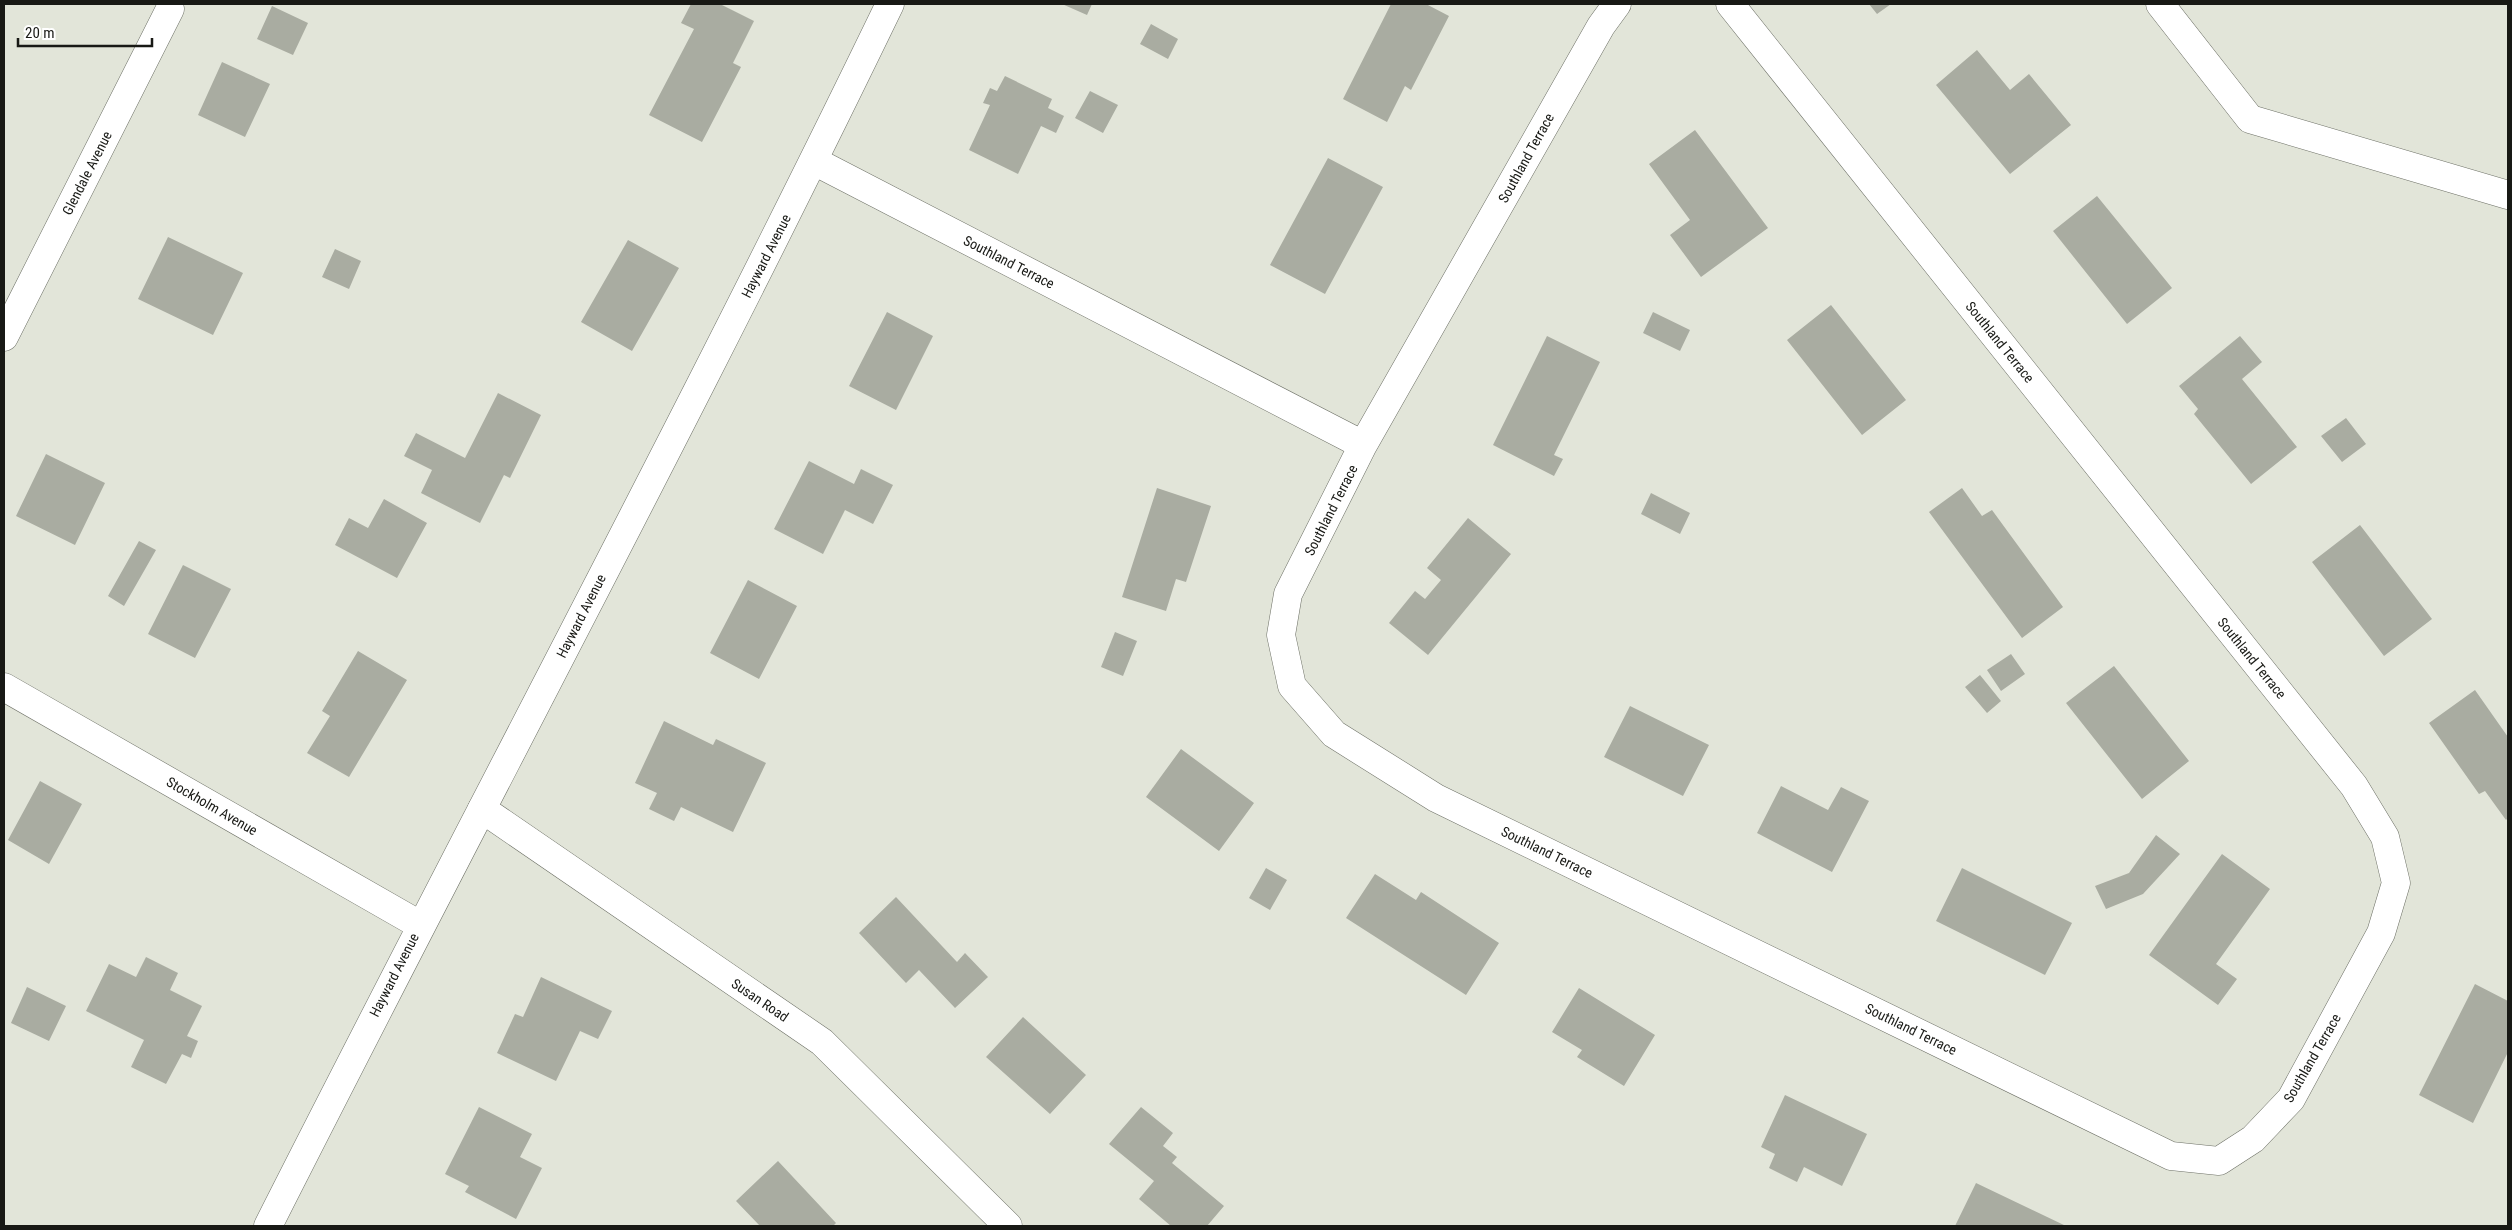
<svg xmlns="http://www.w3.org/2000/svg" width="2512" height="1230" font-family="'Roboto Condensed',sans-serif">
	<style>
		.building { fill: #a9aca1 }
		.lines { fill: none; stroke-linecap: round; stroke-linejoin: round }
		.minor-casing { stroke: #6d7066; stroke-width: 29 }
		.major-casing { stroke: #6d7066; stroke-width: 29 }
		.minor { stroke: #fff; stroke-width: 28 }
		.major { stroke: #fff; stroke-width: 28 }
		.labels { text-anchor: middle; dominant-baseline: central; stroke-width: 4.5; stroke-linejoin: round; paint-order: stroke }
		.street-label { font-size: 14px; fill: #181915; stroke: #fff }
	</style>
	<rect width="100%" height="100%" fill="#e2e5d9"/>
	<path class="building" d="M691,4h29l34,17 -21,42 8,4 -39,75 -53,-27 45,-86 -13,-6z
		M1062,4h30l-5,11z
		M1391,4h35l23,12 -38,74 -6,-4 -18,36 -44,-23z
		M1869,4h22l-14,10z
		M272,6l36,17 -15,32 -36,-16z
		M1151,24l27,15 -10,20 -28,-15z
		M1977,50l33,40 19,-16 42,51 -61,49 -74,-89z
		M222,62l48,22 -25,53 -47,-22z
		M1005,76l47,23 -4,9 16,8 -8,17 -15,-7 -23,48 -49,-24 21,-45 -7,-2 7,-15 7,3z
		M1090,91l28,14 -15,28 -28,-15z
		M1695,130l73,98 -67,49 -31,-42 20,-15 -41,-56z
		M1328,158l55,29 -58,107 -55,-29z
		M2097,196l75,92 -45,36 -74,-93z
		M168,237l75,36 -30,62 -75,-36z
		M628,240l51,28 -47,83 -51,-29z
		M335,249l26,12 -12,28 -27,-12z
		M1831,305l75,95 -44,35 -75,-95z
		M887,312l46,24 -37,74 -47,-24z
		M1653,312l37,18 -10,21 -37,-18z
		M1547,336l53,26 -46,93 9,4 -9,17 -61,-31z
		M2240,336l22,26 -20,17 55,68 -46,37 -57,-70 4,-5 -19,-23z
		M498,393l43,22 -31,63 -6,-3 -24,48 -59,-30 11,-23 -28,-14 12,-23 49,25z
		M2346,418l20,26 -24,18 -21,-26z
		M46,454l59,29 -30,62 -59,-29z
		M809,461l45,23 7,-15 32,16 -20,39 -28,-14 -22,44 -49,-25z
		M1157,488l54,18 -25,76 -10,-3 -10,32 -44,-14z
		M1962,488l20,28 10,-6 71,97 -41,31 -93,-126z
		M1651,493l39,20 -10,21 -39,-20z
		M384,499l43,24 -30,55 -62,-33 14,-27 19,10z
		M1468,518l43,36 -83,101 -39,-32 26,-32 10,8 16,-19 -14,-12z
		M2360,525l72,94 -48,37 -72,-94z
		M139,541l17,9 -32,56 -16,-10z
		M183,565l48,24 -36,69 -47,-24z
		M748,580l49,26 -38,73 -49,-26z
		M1115,632l22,9 -14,35 -22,-9z
		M358,651l49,29 -58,97 -42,-24 23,-37 -8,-5z
		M2011,654l14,20 -24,17 -14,-21z
		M2114,666l75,95 -47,38 -76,-96z
		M1980,675l21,26 -14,12 -22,-26z
		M2475,690l33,47v81l-2,2 -21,-29 -6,3 -50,-71z
		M1630,706l79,39 -26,51 -79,-39z
		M664,721l49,24 3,-6 50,24 -33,69 -52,-25 -7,14 -25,-12 8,-16 -22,-10z
		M1181,749l73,54 -35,48 -73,-54z
		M40,781l42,23 -33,60 -41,-24z
		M1781,786l47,24 13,-23 28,14 -37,71 -75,-39z
		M2156,835l24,19 -37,40 -37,15 -11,-23 34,-13z
		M2222,854l48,35 -54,75 21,15 -19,26 -69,-50z
		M1266,868l21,12 -17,30 -21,-12z
		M1962,868l110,55 -27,52 -109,-54z
		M1375,874l41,26 5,-8 78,51 -33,52 -120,-77z
		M896,897l61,65 8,-9 23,24 -33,31 -36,-38 -13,13 -47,-50z
		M146,957l32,16 -8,17 32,16 -15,30 11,5 -7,17 -9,-4 -16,30 -35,-17 13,-27 -58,-29 23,-47 27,13z
		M541,977l71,34 -14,28 -18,-8 -24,50 -59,-28 18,-39 8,3z
		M2475,984l33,17v51l-35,71 -54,-28z
		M27,987l39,19 -17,35 -38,-18z
		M1579,988l76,47 -31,51 -47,-29 5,-7 -30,-18z
		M1023,1017l63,58 -36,39 -64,-57z
		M1785,1095l82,39 -25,52 -38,-19 -7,15 -28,-14 6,-14 -14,-7z
		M479,1107l53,27 -12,23 22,11 -26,51 -51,-27 4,-6 -24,-12z
		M1141,1107l32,26 -10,13 14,11 -5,6 52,43 -17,20h-36l-32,-27 15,-18 -45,-37z
		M778,1161l58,62 -3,3h-73l-24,-25z
		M1976,1183l90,43h-111z"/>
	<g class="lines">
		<defs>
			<path id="minor" d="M1617,4l-16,22 -238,419 -75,149 -7,41 11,51 42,48 102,64 735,358 48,5 34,-22 38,-40 90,-166 15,-50 -11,-46 -31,-51 -624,-782
				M2160,4l90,115 258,76
				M814,161l549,284
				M4,337l166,-328
				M4,687l416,238
				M482,809l340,233 186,184"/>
			<path id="major" d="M268,1226c206,-408 423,-811 622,-1222"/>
		</defs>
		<use href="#minor" class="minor-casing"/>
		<use href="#major" class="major-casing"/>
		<use href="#minor" class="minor"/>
		<use href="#major" class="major"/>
	</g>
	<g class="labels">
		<g class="street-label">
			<text transform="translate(1526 158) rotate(-61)">Southland Terrace</text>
			<text transform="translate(87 173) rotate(-63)">Glendale Avenue</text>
			<text transform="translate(766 256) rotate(-63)">Hayward Avenue</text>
			<text transform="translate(1009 262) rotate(27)">Southland Terrace</text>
			<text transform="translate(2000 342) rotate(51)">Southland Terrace</text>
			<text transform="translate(1331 510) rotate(-63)">Southland Terrace</text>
			<text transform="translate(581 616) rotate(-63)">Hayward Avenue</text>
			<text transform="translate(2252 658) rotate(51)">Southland Terrace</text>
			<text transform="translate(212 806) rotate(30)">Stockholm Avenue</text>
			<text transform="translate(1547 852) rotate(26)">Southland Terrace</text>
			<text transform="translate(394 975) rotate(-63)">Hayward Avenue</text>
			<text transform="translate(760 1000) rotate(34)">Susan Road</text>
			<text transform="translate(1911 1029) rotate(26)">Southland Terrace</text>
			<text transform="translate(2312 1058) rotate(-60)">Southland Terrace</text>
		</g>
	</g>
	<rect width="2512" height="1230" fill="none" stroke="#181915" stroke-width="10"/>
	<path d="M18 38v8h134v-8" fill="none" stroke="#181915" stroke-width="2.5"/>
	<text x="25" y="38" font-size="15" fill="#181915" stroke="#ffffff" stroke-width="4" paint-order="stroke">20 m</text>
</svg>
